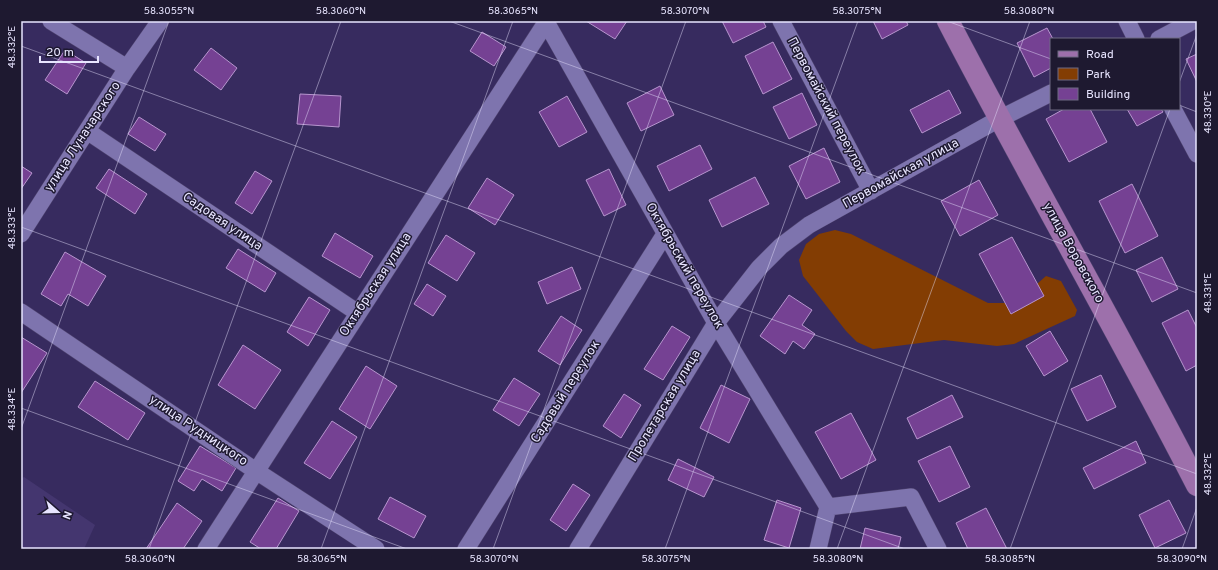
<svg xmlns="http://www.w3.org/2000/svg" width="1218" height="570" font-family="Overpass,sans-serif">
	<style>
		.built { fill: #44366f }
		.green { fill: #833d03 }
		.building { fill: #754193; stroke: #b795ce }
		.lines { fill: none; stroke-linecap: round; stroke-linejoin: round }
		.street-casing { stroke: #4f446f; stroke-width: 18 }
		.secondary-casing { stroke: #4f446f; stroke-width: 23 }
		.street { stroke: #7e74ae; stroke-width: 17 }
		.secondary { stroke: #9d70ab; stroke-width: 22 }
		.ticks { fill: none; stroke: #e8e5ff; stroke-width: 1; stroke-opacity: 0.45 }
		.labels { text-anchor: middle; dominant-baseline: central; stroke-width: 3; stroke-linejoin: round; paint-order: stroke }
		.street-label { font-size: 13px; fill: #e8e5ff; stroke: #1e1930 }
		.neatline { fill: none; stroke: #e8e5ff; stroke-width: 1.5 }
		.ticks-label { font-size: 10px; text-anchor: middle; fill: #e8e5ff }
	</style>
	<rect width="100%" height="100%" fill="#372b5f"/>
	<path class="built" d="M24,477l71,48 -11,24h-63v-70z"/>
	<path class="green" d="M835,230l16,4 137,69h17l16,-5 25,-22 15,5 16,29 -2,6 -61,28 -17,2 -53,-6 -71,9 -16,-7 -11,-11 -43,-55 -4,-16 7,-16 13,-10z"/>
	<path class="building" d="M586,21h41l-12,18z
		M722,21h41l3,6 -33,16z
		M873,21h33l2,4 -26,14z
		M1047,28l6,11h-2v29l-17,9 -17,-34z
		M482,32l24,15 -12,19 -24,-15z
		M773,42l19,37 -29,15 -18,-38z
		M211,48l26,20 -16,22 -27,-20z
		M65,50l21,13 -19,31 -22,-14z
		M1197,54v28l-11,-23z
		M660,86l14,29 -33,16 -14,-28z
		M949,90l12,23 -39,20 -12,-23z
		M802,93l15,32 -28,14 -16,-32z
		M300,94l41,2 -2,31 -42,-3z
		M567,96l20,36 -28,15 -20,-35z
		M1064,109h26l17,33 -38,20 -23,-43z
		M1127,109h34l2,3 -26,14z
		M139,117l27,17 -11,17 -27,-17z
		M700,145l12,24 -43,22 -12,-25z
		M824,148l16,34 -34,17 -17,-33z
		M21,166l11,7 -11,16z
		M109,169l38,25 -12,20 -39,-26z
		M609,169l17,36 -22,11 -18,-36z
		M255,171l17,10 -20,33 -17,-11z
		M755,177l14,27 -47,23 -13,-27z
		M487,178l27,17 -19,30 -27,-17z
		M979,180l19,35 -38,21 -19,-35z
		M1132,184l26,52 -33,17 -26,-52z
		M335,233l38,23 -13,22 -38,-22z
		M446,235l29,18 -18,28 -29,-18z
		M1012,237l32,59 -33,18 -32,-60z
		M238,249l38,24 -11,19 -39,-24z
		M65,252l41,24 -18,30 -20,-12 -7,12 -20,-12z
		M1162,257l16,32 -26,13 -16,-32z
		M572,267l9,22 -34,15 -9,-22z
		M427,284l19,12 -13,20 -19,-12z
		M789,295l23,15 -10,15 13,9 -11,15 -11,-8 -8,13 -25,-18z
		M309,297l21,13 -22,36 -21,-14z
		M1188,310l9,18v37l-11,6 -24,-48z
		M561,316l21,14 -22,35 -22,-14z
		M672,326l18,11 -27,43 -19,-11z
		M1050,331l18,30 -24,15 -18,-30z
		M21,337l26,16 -26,40z
		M243,345l38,25 -26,39 -37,-24z
		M366,366l31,20 -27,43 -31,-20z
		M1101,375l15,32 -29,14 -16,-32z
		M514,378l26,16 -21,32 -26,-16z
		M95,381l50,32 -17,27 -50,-33z
		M721,385l29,14 -21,44 -29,-15z
		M624,394l17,11 -20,33 -18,-12z
		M952,395l11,22 -46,22 -10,-21z
		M851,413l25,47 -35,19 -26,-47z
		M332,421l25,16 -27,42 -26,-16z
		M1136,441l10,22 -52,26 -11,-21z
		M200,446l36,22 -14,23 -20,-12 -8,12 -16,-10z
		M950,446l20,41 -31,15 -21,-41z
		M678,459l36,18 -10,20 -36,-17z
		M573,484l17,11 -24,36 -16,-11z
		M390,497l36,19 -12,22 -36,-19z
		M278,498l21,13 -23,38h-15l-11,-7z
		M777,500l24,8 -12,40 -25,-8z
		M1169,500l17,33 -31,15 -16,-33z
		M177,503l25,18 -19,28h-37z
		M986,508l21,41h-39l-12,-26z
		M865,528l36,9 -3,12h-38z"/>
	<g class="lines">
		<defs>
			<path id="street" d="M51,21l76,47
				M781,21l90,170
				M1127,21l9,18
				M546,22l170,301 112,184
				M1159,39l34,-18
				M1173,109l24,45
				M87,131l271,182
				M21,234l106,-166 33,-47
				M21,312l235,159 120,78
				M828,507l83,-10 27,52
				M206,549l341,-528
				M466,549l199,-315
				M578,549l138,-226 43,-55 22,-22 28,-21 190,-106 52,-26
				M818,549l10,-42"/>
			<path id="secondary" d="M948,21c81,156 169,308 249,464"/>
		</defs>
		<use href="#street" class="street-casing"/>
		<use href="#secondary" class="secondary-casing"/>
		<use href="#street" class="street"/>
		<use href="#secondary" class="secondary"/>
	</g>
	<path class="ticks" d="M449,21l748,272M947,21l104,38M21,46l1176,428M1179,83l18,-49M1179,105l18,7M21,227l884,322M21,408l386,141M21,429l148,-408M149,549l192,-528M321,549l192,-528M493,549l193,-528M665,549l193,-528M837,549l193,-528M1010,549l160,-440M1182,549l15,-42"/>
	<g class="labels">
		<g class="street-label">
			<text transform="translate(826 106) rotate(62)">Первомайский переулок</text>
			<text transform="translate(83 137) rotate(-57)">улица Луначарского</text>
			<text transform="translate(901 174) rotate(-29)">Первомайская улица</text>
			<text transform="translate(222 222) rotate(34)">Садовая улица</text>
			<text transform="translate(1073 253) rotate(61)">улица Воровского</text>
			<text transform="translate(684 266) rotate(60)">Октябрьский переулок</text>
			<text transform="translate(376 285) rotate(-57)">Октябрьская улица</text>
			<text transform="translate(566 392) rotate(-58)">Садовый переулок</text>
			<text transform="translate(665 406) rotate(-59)">Пролетарская улица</text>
			<text transform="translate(198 431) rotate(34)">улица Рудницкого</text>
		</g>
	</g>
	<rect width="1218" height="570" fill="none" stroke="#1e1930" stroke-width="44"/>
	<rect x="1050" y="38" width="130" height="72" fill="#1e1930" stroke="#6f6b83"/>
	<rect x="1058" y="51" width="20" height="6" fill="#9d70ab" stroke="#6f6b83"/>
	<text x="1086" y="58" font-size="12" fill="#e8e5ff">Road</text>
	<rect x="1058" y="68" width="20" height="12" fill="#833d03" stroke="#6f6b83"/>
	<text x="1086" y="78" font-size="12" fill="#e8e5ff">Park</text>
	<rect x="1058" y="88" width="20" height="12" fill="#754193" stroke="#6f6b83"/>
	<text x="1086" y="98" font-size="12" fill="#e8e5ff">Building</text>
	<g transform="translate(58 512) rotate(110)" stroke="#1e1930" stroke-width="3" paint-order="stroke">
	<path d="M0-3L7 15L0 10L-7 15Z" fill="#e8e5ff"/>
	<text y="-6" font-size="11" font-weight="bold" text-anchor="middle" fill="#e8e5ff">N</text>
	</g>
	<path d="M40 56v6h58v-6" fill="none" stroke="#e8e5ff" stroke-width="2"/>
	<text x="46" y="56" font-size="12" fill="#e8e5ff" stroke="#1e1930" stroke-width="3" paint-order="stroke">20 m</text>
	<rect x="22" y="22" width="1174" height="526" class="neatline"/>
	<g class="ticks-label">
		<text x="169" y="14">58.3055°N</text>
		<text x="341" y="14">58.3060°N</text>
		<text x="513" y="14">58.3065°N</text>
		<text x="685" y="14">58.3070°N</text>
		<text x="857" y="14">58.3075°N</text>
		<text x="1029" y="14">58.3080°N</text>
		<text transform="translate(11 47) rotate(-90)" y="4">48.332°E</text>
		<text transform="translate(1207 112) rotate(-90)" y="4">48.330°E</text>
		<text transform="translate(11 228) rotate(-90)" y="4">48.333°E</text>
		<text transform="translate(1207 293) rotate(-90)" y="4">48.331°E</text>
		<text transform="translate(11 409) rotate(-90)" y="4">48.334°E</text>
		<text transform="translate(1207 474) rotate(-90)" y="4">48.332°E</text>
		<text x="150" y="562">58.3060°N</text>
		<text x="322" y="562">58.3065°N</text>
		<text x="494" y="562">58.3070°N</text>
		<text x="666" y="562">58.3075°N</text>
		<text x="838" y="562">58.3080°N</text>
		<text x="1010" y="562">58.3085°N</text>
		<text x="1182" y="562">58.3090°N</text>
	</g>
</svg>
